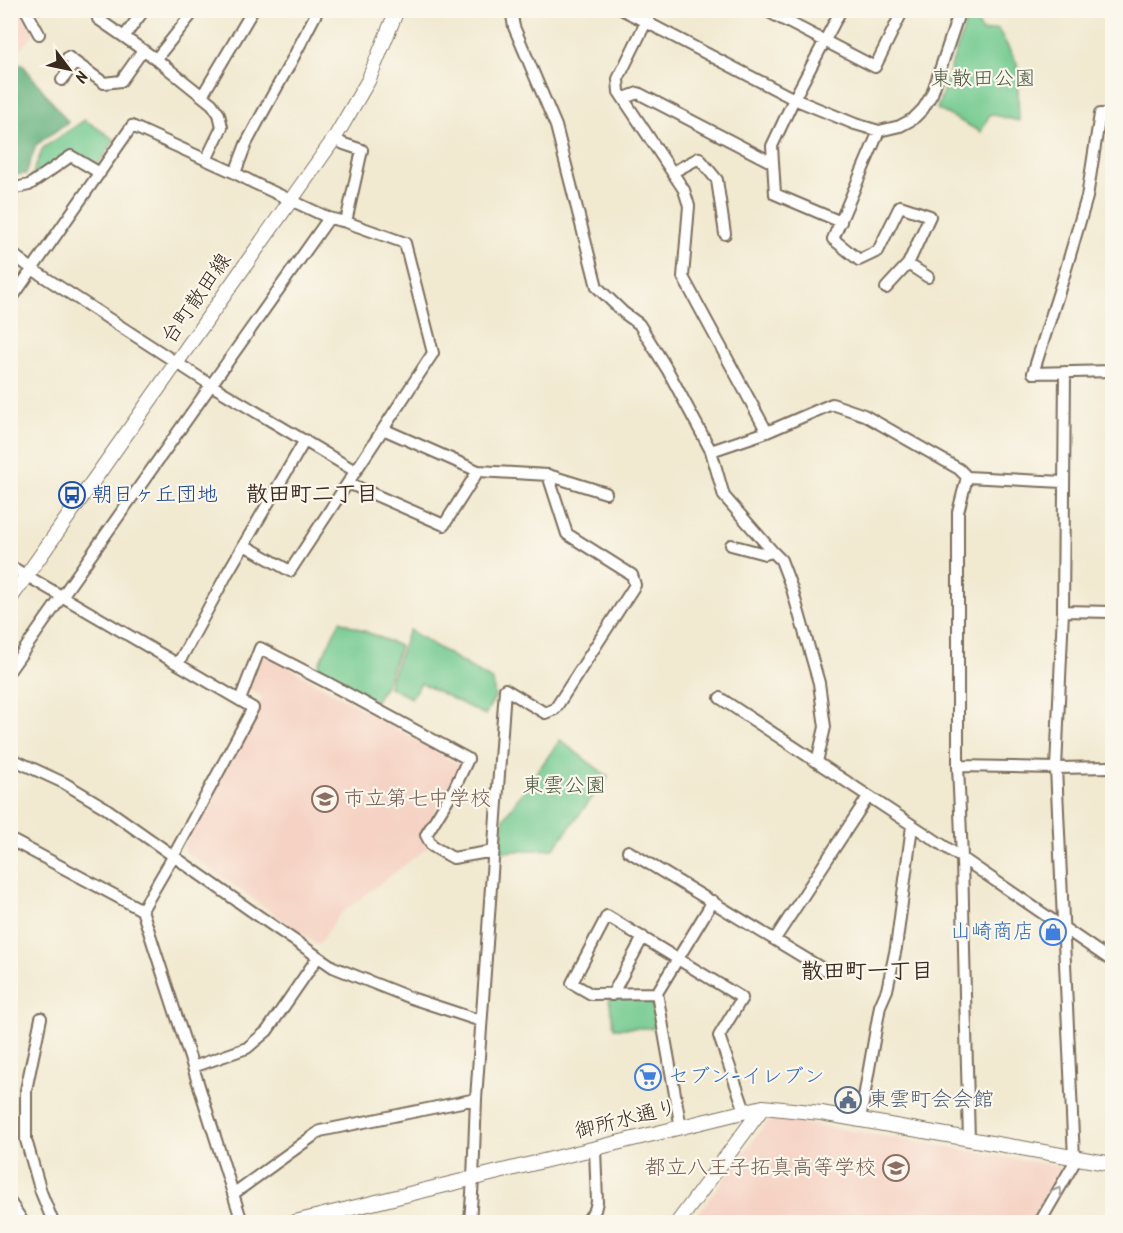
<svg xmlns="http://www.w3.org/2000/svg" width="1123" height="1233" font-family="Kalam,'Klee One',sans-serif">
	<style>
		.built { fill: #f5d2c3 }
		.green { fill: #73ca90; stroke: #577a57; stroke-width: 1.5 }
		.forest { fill: #5eae7a; stroke: #4c6c4c; stroke-width: 1.5 }
		.lines { fill: none; stroke-linecap: round; stroke-linejoin: round }
		.minor-casing { stroke: #7b6d5c; stroke-width: 14 }
		.tertiary-casing { stroke: #7b6d5c; stroke-width: 16 }
		.minor { stroke: #fff; stroke-width: 10 }
		.tertiary { stroke: #fff; stroke-width: 14 }
		.oneway { stroke: #a79f9a }
		.labels { text-anchor: middle; dominant-baseline: central; stroke-width: 4.5; stroke-linejoin: round; paint-order: stroke }
		.park-label { font-size: 21px; fill: #4c5a40; stroke: #fbf7ec }
		.street-label { font-size: 21px; fill: #3b2a1e; stroke: #fbf7ec }
		.transit-label { font-size: 21px; fill: #164399; stroke: #fbf7ec; text-anchor: start }
		.education-label { font-size: 21px; fill: #785e54; stroke: #fbf7ec; text-anchor: start }
		.shop-label { font-size: 21px; fill: #366cbe; stroke: #fbf7ec; text-anchor: end }
		.service-label { font-size: 21px; fill: #4e5e75; stroke: #fbf7ec; text-anchor: start }
		.neighbourhood-label { font-size: 22px; font-weight: bold; fill: #3b2a1e; stroke: #fbf7ec }
	</style>
	<rect width="100%" height="100%" fill="#fbf7ec"/>
	<filter id="ink" filterUnits="userSpaceOnUse"><feTurbulence type="fractalNoise" baseFrequency=".0167" numOctaves="2"/><feDisplacementMap in="SourceGraphic" scale="12" xChannelSelector="R" yChannelSelector="G"/><feConvolveMatrix kernelMatrix="1 2 1 2 8 2 1 2 1" color-interpolation-filters="sRGB"/></filter>
	<filter id="wash" filterUnits="userSpaceOnUse"><feTurbulence type="fractalNoise" baseFrequency=".008" numOctaves="4" result="noise"/><feDisplacementMap in="SourceGraphic" scale="24" xChannelSelector="R" yChannelSelector="G"/><feGaussianBlur stdDeviation="1.35" result="paint"/><feColorMatrix in="noise" values="0 0 0 0 0 0 0 0 0 0 0 0 0 0 0 0 0 1.4 0 .05"/><feComposite in="paint" operator="in"/></filter>
	<g filter="url(#wash)">
		<rect width="100%" height="100%" fill="#f1e9d0"/>
		<path class="built" d="M11,11h9l14,23 -16,18 -7,4z
			M267,655l193,110 -37,68 -1,5 5,10 -87,66 -22,31 -132,-93 -2,-6 79,-149 -15,-8 14,-33z
			M775,1118l283,48 3,4 -30,52h-339l74,-99z"/>
		<path class="green" d="M974,15l8,17 16,-3 19,34 2,58 -29,-7 -9,18 -44,-23 31,-93z
			M85,120l30,20 -18,26 -25,-14 -42,28 13,-32z
			M340,621l60,25 -13,36 -12,20 -59,-32z
			M409,630l84,51 2,16 -10,18 -64,-32 -10,15 -22,-11 1,-6z
			M560,740l48,37 -55,72 -54,3 5,-34z
			M609,998h42l6,30h-43z"/>
		<path class="forest" d="M22,64l46,58 -32,23 -10,29 -15,1v-106z"/>
	</g>
	<g filter="url(#ink)">
		<g class="lines">
			<defs>
				<path id="minor" d="M26,10l13,24
					M511,10l3,17 42,99 41,161 27,26 15,11 28,45 44,82 13,45 49,56 8,8 11,29 27,94 6,44 -8,35
					M623,10l171,89 61,25 24,7 21,-5 13,-7 10,-10 9,-15 28,-84
					M652,10l-34,69 1,13 65,98 5,16 -6,71 84,155
					M765,10l110,57 28,-57
					M98,19l58,40 56,45 7,10 3,13 -16,33
					M124,37l20,-27
					M68,57l36,26 17,-2 22,-31
					M156,59l39,-49
					M62,80l13,-18
					M202,96l51,-86
					M624,98l14,-5 135,70
					M1112,114h-12l-13,83 -24,82 -30,94 79,-2
					M879,131l-46,108 26,21 19,-9 22,-45 30,10 -22,48 20,13
					M334,139l10,5 18,6 -16,72
					M673,172l26,-14 18,22 8,54
					M235,173l11,-29 15,-28 31,-56 26,-50
					M10,195l5,-7 14,-3 42,-29 29,17
					M841,222l-66,-28 -3,-48 22,-47 47,-89
					M10,252l22,17 179,116 144,86
					M886,288l22,-24
					M10,301l122,-175 103,47 19,10 75,35 17,4 59,21 28,110 -143,218 -46,-26
					M383,429l95,42 70,4 19,59 65,41 3,10 -80,124 -10,4 -40,-24 -29,410 -3,80 -3,43
					M711,451l56,-19 65,-28 32,11 95,54 8,8 96,5
					M548,475l58,18
					M967,477l-9,35v254l4,92 3,136 4,146
					M348,483l96,42 34,-54
					M731,545l34,9 8,-2
					M10,566l243,142 -79,147 -32,55
					M1063,611l49,1
					M178,664l50,-92 77,-132
					M10,670l319,-452
					M720,698l242,160 150,103
					M240,700l20,-52 68,35 140,76 -14,30 -28,46 6,11 21,12 41,-7
					M10,758l54,25 40,24 146,103 83,57 78,31 70,23
					M958,766l98,2 56,-1
					M10,848l5,-6 127,68 51,157 49,155
					M628,851l195,118
					M775,939l93,-142
					M657,993l-66,1 -19,-11 35,-67 135,82 -23,38 26,75
					M612,995l31,-58
					M41,1018l-15,72v50l15,52 12,30
					M193,1067l54,-19 20,-17 51,-74
					M860,1120l20,-114 7,-16 9,-42 16,-122
					M681,1128l-24,-135 56,-92
					M233,1194l87,-63 156,-32
					M10,1202l13,20
					M586,1222l9,-12 2,-8 -2,-53
					M1040,1222l33,-57 1,-7 -18,-390 7,-157 2,-239"/>
				<path id="tertiary" d="M10,599l324,-460 34,-58 29,-71
					M295,1222l468,-115 58,6 291,51
					M678,1222l85,-115"/>
			</defs>
			<use href="#minor" class="minor-casing"/>
			<use href="#tertiary" class="tertiary-casing"/>
			<use href="#minor" class="minor"/>
			<use href="#tertiary" class="tertiary"/>
		</g>
		<defs><path id="oneway-chevron" d="M-2-3.5L2.5 0L-2 3.5" fill="none" stroke-width="1.6" stroke-linecap="round" stroke-linejoin="round" transform="scale(1.5)"/></defs>
		<use class="oneway" href="#oneway-chevron" transform="translate(1058 1191) rotate(-60)"/>
	</g>
	<defs>
		<symbol id="bus-ring" viewBox="-11 -11 22 22"><circle r="9.5" fill="#fbf7ec" stroke="#1a4fb4" stroke-width="1.5"/><path d="M-5-6H5V4H4V6H2V4H-2V6H-4V4H-5ZM-3.5-4V0h7V-4ZM-3.5 1.2v1.5H-2V1.2ZM2 1.2v1.5H3.5V1.2Z" fill="#1a4fb4"/></symbol>
		<symbol id="school-ring" viewBox="-11 -11 22 22"><circle r="9.5" fill="#fbf7ec" stroke="#8d6e63" stroke-width="1.5"/><path d="M0-5L7-2L0 1L-7-2ZM-4 1L0 2.5L4 1V4Q0 6-4 4Z" fill="#8d6e63"/></symbol>
		<symbol id="shop-ring" viewBox="-11 -11 22 22"><circle r="9.5" fill="#fbf7ec" stroke="#3f7fe0" stroke-width="1.5"/><path d="M-5-2.5h2.3a2.7 3.5 0 0 1 5.4 0H5L5.5 6h-11ZM-1.5-2.5h3a1.5 2.3 0 0 0-3 0Z" fill="#3f7fe0"/></symbol>
		<symbol id="supermarket-ring" viewBox="-11 -11 22 22"><circle r="9.5" fill="#fbf7ec" stroke="#3f7fe0" stroke-width="1.5"/><path d="M-6-5.5h2.5l.6 2H6L4.5 2H-2.5L-4.4-4H-6ZM-1.5 3.2a1.3 1.3 0 1 0 .1 0ZM3 3.2a1.3 1.3 0 1 0 .1 0Z" fill="#3f7fe0"/></symbol>
		<symbol id="civic-ring" viewBox="-11 -11 22 22"><circle r="9.5" fill="#fbf7ec" stroke="#5c6f8a" stroke-width="1.5"/><path d="M-.6-6.5H3V-4.5H.6V-3L4-1V1h2V6H-6V1h2V-1L-.6-3ZM-1.2 2.5V6h2.4V2.5Z" fill="#5c6f8a"/></symbol>
	</defs>
	<g fill-rule="evenodd">
		<use href="#bus-ring" x="57" y="480" width="30" height="30"/>
		<use href="#school-ring" x="310" y="784" width="30" height="30"/>
		<use href="#shop-ring" x="1038" y="917" width="30" height="30"/>
		<use href="#supermarket-ring" x="633" y="1062" width="30" height="30"/>
		<use href="#civic-ring" x="833" y="1085" width="30" height="30"/>
		<use href="#school-ring" x="881" y="1153" width="30" height="30"/>
	</g>
	<g class="labels">
		<g class="park-label">
			<text x="983" y="79">東散田公園</text>
			<text x="564" y="786">東雲公園</text>
		</g>
		<g class="street-label">
			<text transform="translate(197 299) rotate(-55)">台町散田線</text>
			<text transform="translate(626 1120) rotate(-14)">御所水通り</text>
		</g>
		<g class="transit-label">
			<text x="92" y="495">朝日ヶ丘団地</text>
		</g>
		<g class="education-label">
			<text x="344" y="799">市立第七中学校</text>
			<text x="876" y="1168" text-anchor="end">都立八王子拓真高等学校</text>
		</g>
		<g class="shop-label">
			<text x="1034" y="932">山崎商店</text>
			<text x="668" y="1077" text-anchor="start">セブン-イレブン</text>
		</g>
		<g class="service-label">
			<text x="868" y="1100">東雲町会会館</text>
		</g>
		<g class="neighbourhood-label">
			<text x="312" y="495">散田町二丁目</text>
			<text x="867" y="972">散田町一丁目</text>
		</g>
	</g>
	<rect width="1123" height="1233" fill="none" stroke="#fbf7ec" stroke-width="36"/>
	<g transform="translate(69 69) rotate(122)" stroke="#fbf7ec" stroke-width="4.5" paint-order="stroke">
	<path d="M0-4.5L10 22L0 15L-10 22Z" fill="#3b2a1e"/>
	<text y="-9" font-size="16" font-weight="bold" text-anchor="middle" fill="#3b2a1e">N</text>
	</g>
</svg>
